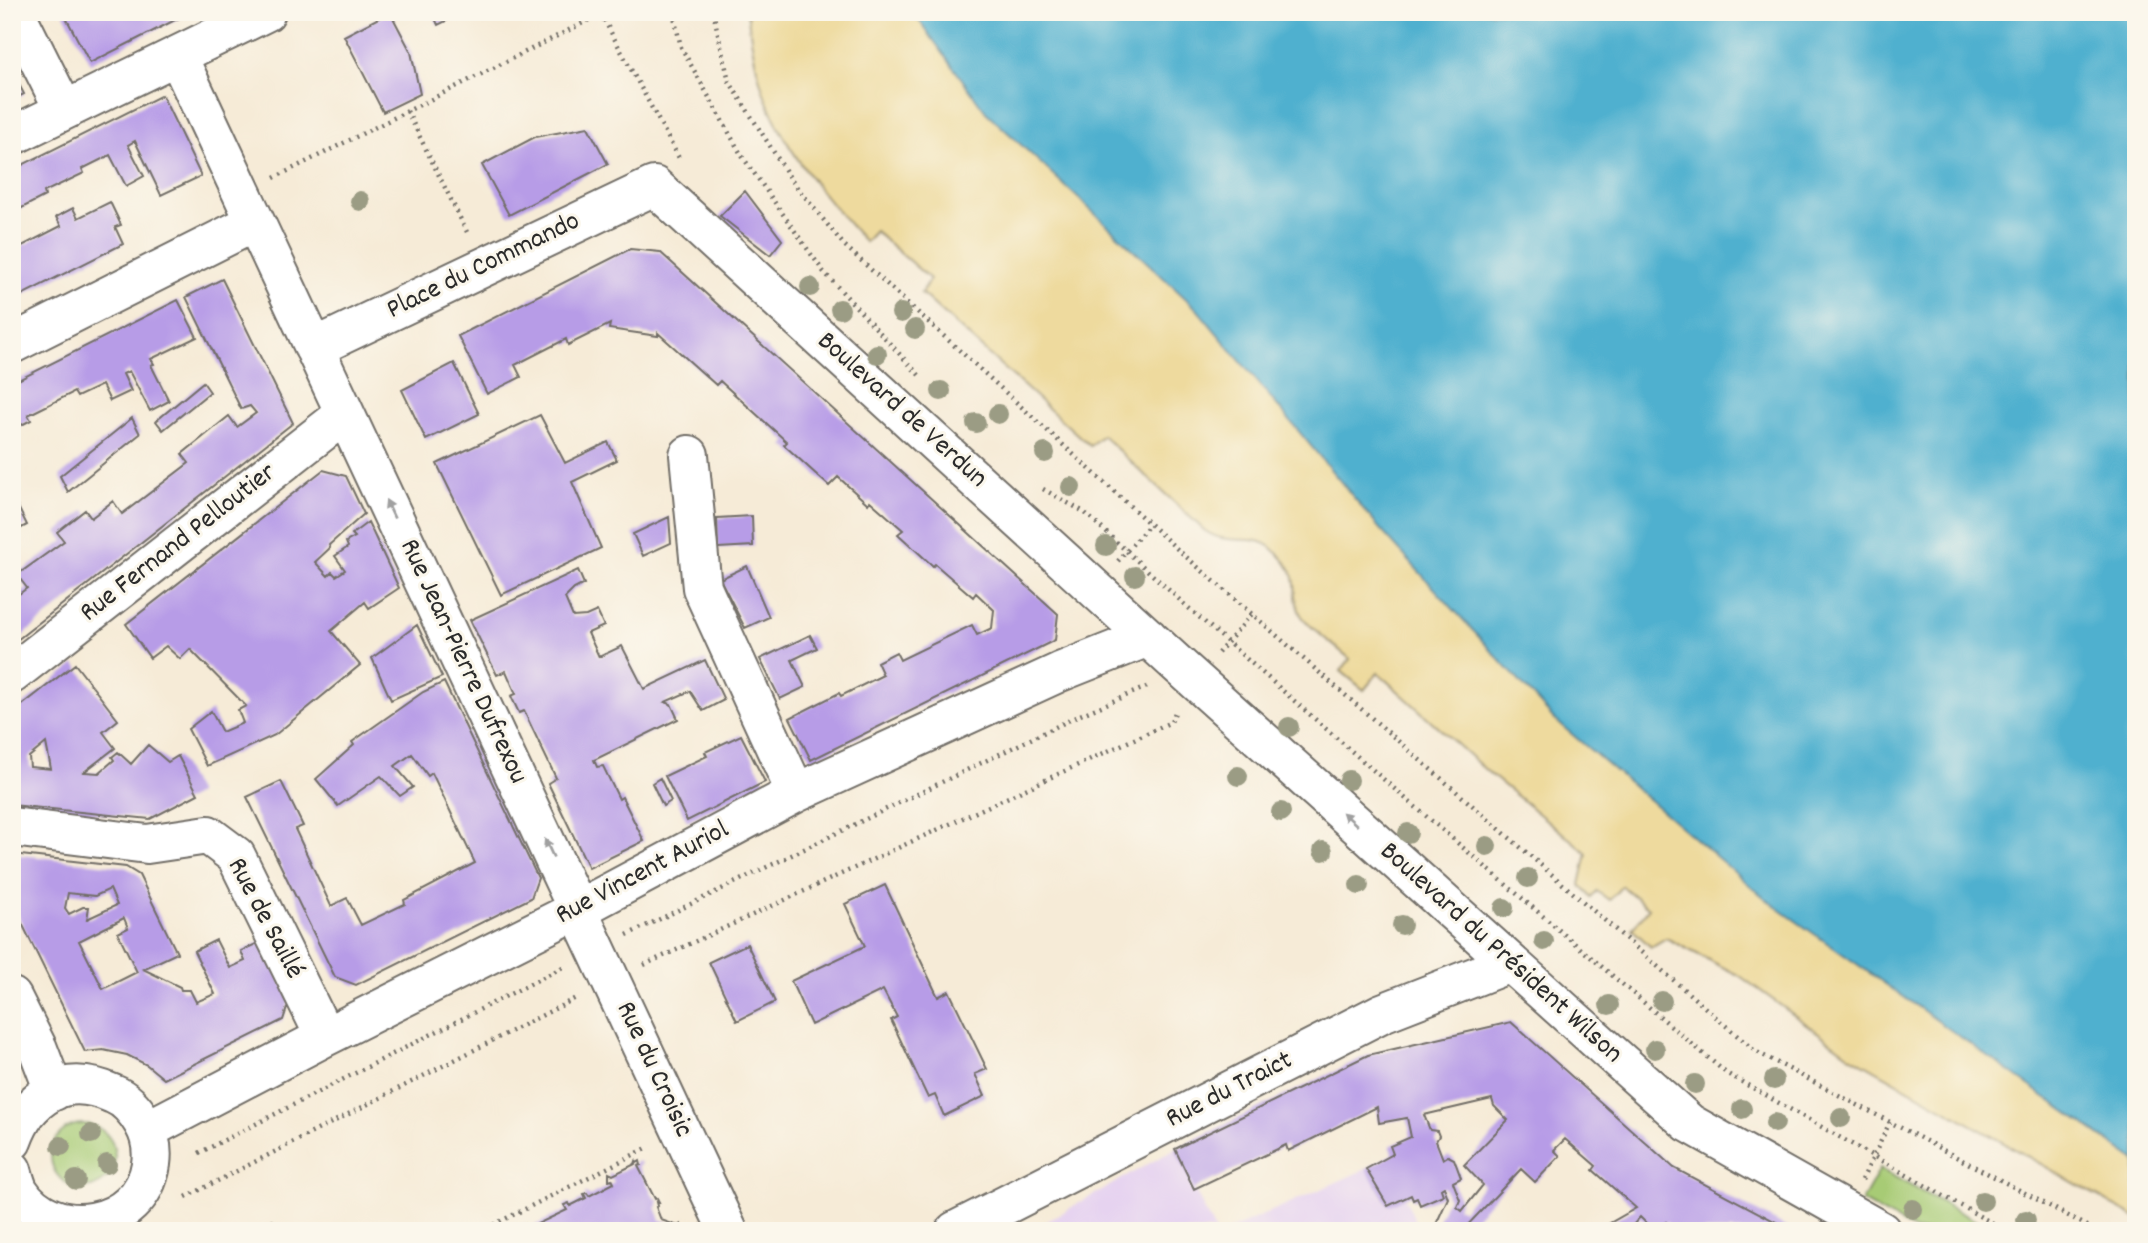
<svg xmlns="http://www.w3.org/2000/svg" width="2148" height="1243" font-family="Dekko,sans-serif">
	<style>
		.built { fill: #e6d3f0 }
		.green { fill: #a7cb75; stroke: #697b50; stroke-width: 2 }
		.sand { fill: #eeda9e; stroke: #8c8264; stroke-width: 2 }
		.water { fill: #50b0cf; stroke: #3e6e7d; stroke-width: 2 }
		.building { fill: #b79ce7; fill-rule: evenodd }
		.lines { fill: none; stroke-linecap: round; stroke-linejoin: round }
		.minor-casing { stroke: #726e67; stroke-width: 42 }
		.major-casing { stroke: #726e67; stroke-width: 42 }
		.path { stroke: #726e67; stroke-width: 4.5; stroke-dasharray: 2 5; stroke-linecap: butt }
		.minor { stroke: #fff; stroke-width: 38 }
		.major { stroke: #fff; stroke-width: 38 }
		.tree { fill: #9b9c84 }
		.oneway { fill: #a0a0a0 }
		.labels { text-anchor: middle; dominant-baseline: central; stroke-width: 6; stroke-linejoin: round; paint-order: stroke }
		.street-label { font-size: 28px; fill: #2b2b2b; stroke: #fbf7ec }
	</style>
	<rect width="100%" height="100%" fill="#fbf7ec"/>
	<filter id="ink" filterUnits="userSpaceOnUse"><feTurbulence type="fractalNoise" baseFrequency=".0143" numOctaves="2"/><feDisplacementMap in="SourceGraphic" scale="14" xChannelSelector="R" yChannelSelector="G"/><feConvolveMatrix kernelMatrix="1 2 1 2 8 2 1 2 1" color-interpolation-filters="sRGB"/></filter>
	<filter id="wash" filterUnits="userSpaceOnUse"><feTurbulence type="fractalNoise" baseFrequency=".00686" numOctaves="4" result="noise"/><feDisplacementMap in="SourceGraphic" scale="28" xChannelSelector="R" yChannelSelector="G"/><feGaussianBlur stdDeviation="1.57" result="paint"/><feColorMatrix in="noise" values="0 0 0 0 0 0 0 0 0 0 0 0 0 0 0 0 0 1.4 0 .05"/><feComposite in="paint" operator="in"/></filter>
	<g filter="url(#wash)">
		<rect width="100%" height="100%" fill="#f6ebd7"/>
		<path class="built" d="M1175,1149l40,82h-181l-1,-2z
			M1366,1169l21,37 18,-8 15,33h-193z"/>
		<path class="green" d="M51 1156a32 32 0 1 1 64 0a32 32 0 1 1-64 0Z
			M1880,1169l114,62h-78l-54,-30z"/>
		<path class="sand" d="M747,12h661l728,742v464l-287,-163 -109,-79 -74,-38 -15,9 -19,-18 17,-21 -27,-22 -13,14 -12,-9 -6,6 -11,-12 7,-32 -97,-79 -112,-101 -14,17 -23,-19 9,-12c-12,-11 -41,-31 -49,-44 -7,-12 -4,-24 -7,-37 -3,-12 -14,-23 -23,-31 -20,-15 -42,1 -67,-17l-102,-95 -12,11 -169,-153 9,-14 -55,-48 -10,11c-36,-40 -72,-81 -94,-131 -14,-31 -19,-65 -24,-99z"/>
		<path class="water" d="M913,12h1223v1149l-364,-257 -218,-185 -174,-190 -183,-220 -211,-197z"/>
		<g id="blocks">
			<path class="building" d="M63,12l34,1 94,-1 -101,51z
				M390,12l21,40 9,42 -37,18 -39,-76z
				M432,12h32l-26,13z
				M12,71l12,23 -12,6z
				M162,95l39,81 -40,19 -26,-54 -7,4 16,31 -18,10 -16,-31 -28,14 2,4 -40,19 1,4 -33,17v-43z
				M588,127l20,37 -99,51 -27,-50 53,-28z
				M745,191l37,49 -12,15 -50,-39z
				M110,202l11,23 -6,2 8,17 -111,56v-49l49,-25 -5,-9 17,-9 5,10z
				M630,249l30,3 398,362 -3,26 -244,120 -21,-42 49,-25 2,3 42,-21 -6,-13 19,-10 4,8 72,-35 5,10 15,-7 2,-18 -18,-17 -3,4 -38,-33 -2,2 -35,-32 5,-4 -33,-29 -2,3 -30,-27 -9,9 -45,-41 3,-3 -67,-61 -4,4 -58,-52v3l-49,-7 1,-5 -42,21 -2,-6 -51,26 6,12 -34,17 -29,-58z
				M222,279l71,144 -281,221v-50l3,3 12,-9 -10,-13 47,-34 -7,-9 28,-22 6,8 22,-17 9,13 67,-51 -7,-9 47,-38 8,11 19,-14 -6,-7 -9,3 -55,-112z
				M178,300l19,37 -46,22 3,5 -3,1 18,36 -19,10 -21,-40 -6,3 8,17 -21,10 -8,-16 -25,12 -3,-5 -46,23 3,5 -19,10v-47z
				M454,363l25,51 -53,26 -24,-50z
				M203,382l7,10 -47,38 -7,-9z
				M540,415l25,48 43,-21 9,18 -45,22 29,66 -100,47 -64,-131z
				M132,418l8,16 -72,58 -8,-16z
				M323,470l23,6 18,38 -35,31 1,3 -15,14 13,14 4,-4 4,4 9,-6 -10,-14 13,-9 -2,-5 9,-5 -3,-3 16,-12 31,66 -30,20 -4,-6 -34,29 29,34 -85,70 -68,31 -19,-37 23,-18 11,21 21,-9 -5,-13 8,-4 -56,-57 -10,10 -14,-13 -16,12 -24,-34z
				M12,495l15,30 -15,8z
				M752,516l1,30 -35,2 -1,-30z
				M669,517l2,26 -28,13 -10,-22z
				M747,566l22,51 -24,11 -25,-49z
				M578,570l6,14 -10,5 -9,9 8,19 13,-1 11,-5 7,15 -16,7 11,24 23,-11 22,43 61,-29 19,40 -21,11 -13,-20 -25,11 6,2 7,15 -84,41 3,7 6,-1 16,33 3,-2 22,44 -55,27 -41,-85 8,-5 -32,-67 -5,2 -8,-17 5,-2 -10,-23 -9,4 -27,-55z
				M417,625l25,52 -51,23 -19,-42z
				M810,635l7,13 -25,12 13,27 -25,12 -20,-40z
				M75,664l43,56 -15,12 12,16 -31,24 15,1 15,-13 -2,-3 6,-5 13,12 17,-19 20,17 10,-6 20,38 -48,25 -138,-14v-92zM46,743l5,26 -21,-2 -1,-10z
				M444,682l94,196 -7,20 -175,87 -21,-8 -88,-180 34,-16 22,45 -8,3 36,77 16,-8 14,27 44,-21 -1,-4 71,-37 -43,-90 -4,3 -16,-22 -17,12 18,21 -13,9 -19,-20 -43,30 -22,-27 38,-34 -2,-3 71,-50z
				M741,735l24,47 -78,39 -22,-45 42,-20 -2,-4z
				M660,778l11,23 -8,5 -11,-23z
				M12,854l114,13 13,8 38,78 -34,16 37,18 1,3h9l6,12 19,-8 -21,-43 22,-11 14,28 15,-7 -4,-10 21,-10 28,58 -7,21 -119,59 -17,-14 -20,-10 -24,-5 -18,2 -73,-149zM110,889l7,16 -30,14 2,-12h-6l-14,7 -4,-6 3,-15 27,3zM124,918l4,10 -10,5 19,39 -34,17 -24,-48z
				M885,885l53,112 11,-6 38,78 -12,5 10,22 -41,20 -9,-21 -7,3 -37,-78 6,-3 -14,-27 -72,35 -20,-44 74,-35 -20,-42z
				M747,944l28,58 -38,19 -28,-59z
				M1511,1022l163,146 119,63h-118l-9,-9 -8,9h-4l-14,-14 -8,9 3,5h-39l40,-23 -43,-38 3,-4 -31,-27 -11,11 6,6 -25,26 -14,-13 -59,62h-29l15,-33 -4,-11 -3,2 2,6 -23,10 -3,-7 -4,2 -2,-5 -23,11 -22,-37 27,-15 -3,-8 21,-9 -4,-19 -28,5 -2,-16 -89,44 -2,-6 -92,44 -19,-40 193,-94zM1492,1099l2,7 14,14 -44,45 19,20 -21,26 -5,-4 3,-7 -7,-18 8,-4 -7,-19 -6,-3 -5,3 -7,-18 3,-5 -2,-5 -7,-1 -6,-15z
				M636,1161l1,2 3,-2 1,4 -3,1 17,33 2,-1 2,4h-2l1,4 -2,1 5,13 17,6 3,-2 1,7h-160l-2,-5 5,-2 2,5 40,-19 -3,-5 5,-2 1,3 16,-8 -2,-4 3,-1 2,3 25,-13 -2,-4 -3,1v-7l4,2 22,-11z"/>
		</g>
	</g>
	<g filter="url(#ink)">
		<use href="#blocks" fill-opacity="0" stroke="#726e67" stroke-width="2"/>
		<g class="lines">
			<defs>
				<path id="minor" d="M15,12l49,98
					M178,57l550,1174
					M12,136l254,-124
					M12,344l243,-122
					M314,348l340,-162 521,476 514,461 192,108
					M689,455l13,133 94,205
					M12,674l333,-260
					M12,827l135,17 61,-9 28,21 89,181
					M147,1130l178,-93 252,-127 219,-117 264,-121 88,-35
					M955,1231l427,-218 128,-50"/>
				<path id="major" d="M12,997l26,52 16,42
					M12,1141c8,-22 18,-37 39,-49 20,-11 42,-7 62,2 13,5 23,17 30,29 7,12 10,27 8,41 -10,66 -99,79 -132,27 -3,-6 -5,-14 -7,-21"/>
			</defs>
			<use href="#minor" class="minor-casing"/>
			<use href="#major" class="major-casing"/>
			<path class="path" d="M673,12l8,35 61,109 81,115 96,104
				M713,12l16,69 63,100 52,64 332,303 579,503 342,180
				M601,14l78,144
				M407,111l62,125
				M274,178l331,-166
				M1043,489l41,23 99,91 215,189 328,281 255,144 28,14
				M1118,561l32,-37
				M1218,653l34,-39
				M627,935l453,-220 69,-29
				M644,965l527,-243 5,-12
				M199,1153l366,-187
				M1862,1180l28,-58
				M186,1197l392,-200
				M271,1220l5,11
				M481,1231l168,-84"/>
			<use href="#minor" class="minor"/>
			<use href="#major" class="major"/>
		</g>
		<g class="tree">
			<circle cx="360" cy="201" r="10"/>
			<circle cx="810" cy="287" r="10"/>
			<circle cx="840" cy="309" r="10"/>
			<circle cx="901" cy="313" r="10"/>
			<circle cx="915" cy="329" r="10"/>
			<circle cx="877" cy="354" r="10"/>
			<circle cx="941" cy="391" r="10"/>
			<circle cx="998" cy="414" r="10"/>
			<circle cx="976" cy="423" r="10"/>
			<circle cx="1045" cy="453" r="10"/>
			<circle cx="1071" cy="487" r="10"/>
			<circle cx="1106" cy="546" r="10"/>
			<circle cx="1135" cy="576" r="10"/>
			<circle cx="1289" cy="727" r="10"/>
			<circle cx="1238" cy="776" r="10"/>
			<circle cx="1349" cy="780" r="10"/>
			<circle cx="1281" cy="812" r="10"/>
			<circle cx="1408" cy="833" r="10"/>
			<circle cx="1487" cy="846" r="10"/>
			<circle cx="1323" cy="851" r="10"/>
			<circle cx="1528" cy="878" r="10"/>
			<circle cx="1359" cy="885" r="10"/>
			<circle cx="1504" cy="908" r="10"/>
			<circle cx="1402" cy="925" r="10"/>
			<circle cx="1544" cy="941" r="10"/>
			<circle cx="1662" cy="1001" r="10"/>
			<circle cx="1609" cy="1005" r="10"/>
			<circle cx="1655" cy="1049" r="10"/>
			<circle cx="1774" cy="1080" r="10"/>
			<circle cx="1695" cy="1084" r="10"/>
			<circle cx="1742" cy="1109" r="10"/>
			<circle cx="1841" cy="1118" r="10"/>
			<circle cx="1775" cy="1123" r="10"/>
			<circle cx="91" cy="1134" r="10"/>
			<circle cx="61" cy="1146" r="10"/>
			<circle cx="107" cy="1164" r="10"/>
			<circle cx="76" cy="1180" r="10"/>
			<circle cx="1983" cy="1201" r="10"/>
			<circle cx="1913" cy="1209" r="10"/>
			<circle cx="2026" cy="1220" r="10"/>
		</g>
		<defs><path id="oneway-solid" d="M-6-.8H1V-3.2L6.5 0L1 3.2V.8H-6Z" transform="scale(1.75)"/></defs>
		<g class="oneway">
			<use href="#oneway-solid" transform="translate(390 509) rotate(-115)"/>
			<use href="#oneway-solid" transform="translate(1350 819) rotate(-138)"/>
			<use href="#oneway-solid" transform="translate(549 848) rotate(-115)"/>
		</g>
	</g>
	<g class="labels">
		<g class="street-label">
			<text transform="translate(484 267) rotate(-26)">Place du Commando</text>
			<text transform="translate(901 411) rotate(42)">Boulevard de Verdun</text>
			<text transform="translate(179 544) rotate(-38)">Rue Fernand Pelloutier</text>
			<text transform="translate(462 662) rotate(65)">Rue Jean-Pierre Dufrexou</text>
			<text transform="translate(643 874) rotate(-28)">Rue Vincent Auriol</text>
			<text transform="translate(264 919) rotate(62)">Rue de Saillé</text>
			<text transform="translate(1500 954) rotate(42)">Boulevard du Président Wilson</text>
			<text transform="translate(653 1070) rotate(65)">Rue du Croisic</text>
			<text transform="translate(1230 1091) rotate(-27)">Rue du Traict</text>
		</g>
	</g>
	<rect width="2148" height="1243" fill="none" stroke="#fbf7ec" stroke-width="42"/>
</svg>
